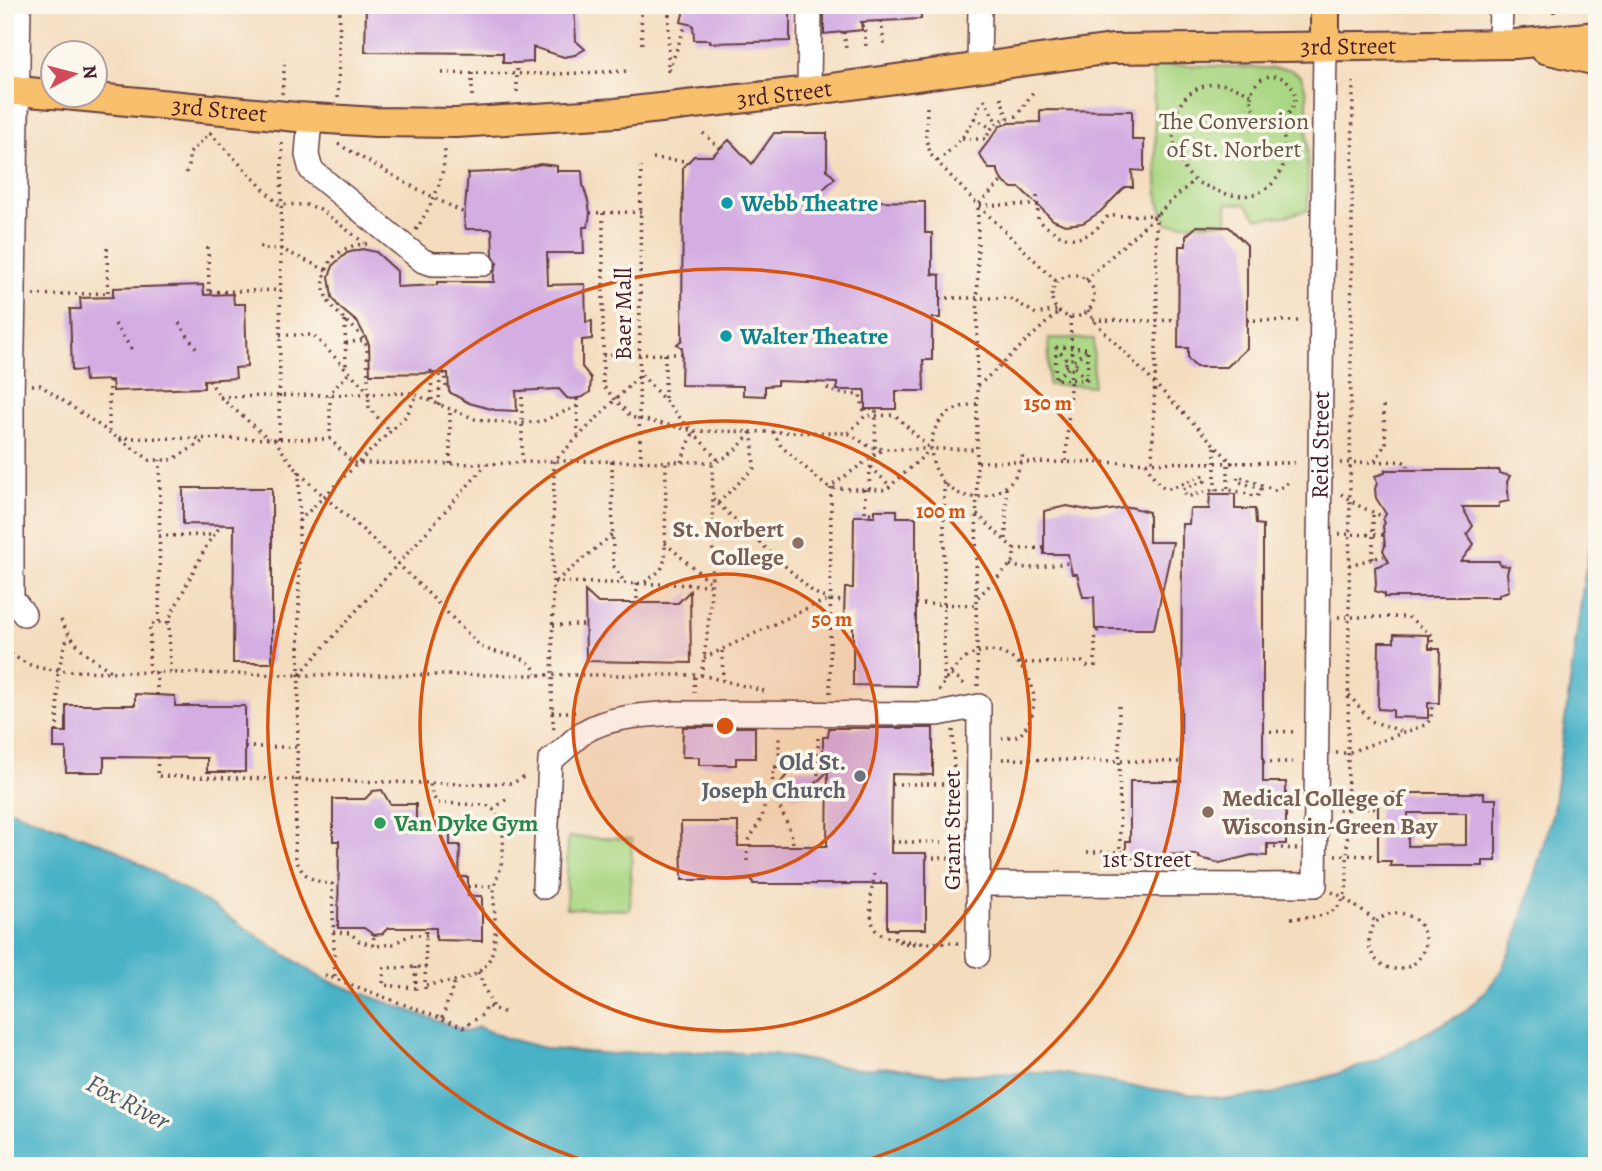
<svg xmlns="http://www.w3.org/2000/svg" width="1602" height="1171" font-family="Alegreya,serif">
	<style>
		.green { fill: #aad783; stroke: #7a7b57; stroke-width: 2 }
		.water { fill: #49b2c7; stroke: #4a6879; stroke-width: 2 }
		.building { fill: #d4aee3; fill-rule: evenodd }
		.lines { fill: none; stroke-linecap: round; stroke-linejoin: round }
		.minor-casing { stroke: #643c41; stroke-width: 26 }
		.major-casing { stroke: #643c41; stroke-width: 32 }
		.path { stroke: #643c41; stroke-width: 3.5; stroke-dasharray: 2 5; stroke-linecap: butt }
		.minor { stroke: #fff; stroke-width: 23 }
		.major { stroke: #f8bf6c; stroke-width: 28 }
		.ring { fill: none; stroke: #d8530f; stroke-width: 3.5 }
		.culture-dot { fill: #0f9aa8; stroke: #fbf7ec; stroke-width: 2.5 }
		.education-dot { fill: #8d6e63; stroke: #fbf7ec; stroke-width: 2.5 }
		.worship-dot { fill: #6b7280; stroke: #fbf7ec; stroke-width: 2.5 }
		.leisure-dot { fill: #2e9e5b; stroke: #fbf7ec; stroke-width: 2.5 }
		.labels { text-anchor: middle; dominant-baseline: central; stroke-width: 7; stroke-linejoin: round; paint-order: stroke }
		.street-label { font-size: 24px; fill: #4a1f2b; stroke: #fbf7ec }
		.park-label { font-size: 24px; fill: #675645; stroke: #fbf7ec }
		.culture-label { font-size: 24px; font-weight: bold; fill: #0d838f; stroke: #fbf7ec; text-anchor: start }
		.education-label { font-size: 24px; font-weight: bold; fill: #785e54; stroke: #fbf7ec; text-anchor: end }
		.worship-label { font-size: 24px; font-weight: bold; fill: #5b616d; stroke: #fbf7ec; text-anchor: end }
		.leisure-label { font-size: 24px; font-weight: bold; fill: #27864d; stroke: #fbf7ec; text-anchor: start }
		.water-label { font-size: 26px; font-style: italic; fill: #4a5a69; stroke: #fbf7ec }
		.centre { fill: #d8530f; stroke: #fbf7ec; stroke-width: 3.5 }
		.ring-label { font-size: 21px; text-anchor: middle; font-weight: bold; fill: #d8530f; stroke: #fbf7ec; stroke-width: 7; stroke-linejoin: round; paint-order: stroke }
	</style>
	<rect width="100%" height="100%" fill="#fbf7ec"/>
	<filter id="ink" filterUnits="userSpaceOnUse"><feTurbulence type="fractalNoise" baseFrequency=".0143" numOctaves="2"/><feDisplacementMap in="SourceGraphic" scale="14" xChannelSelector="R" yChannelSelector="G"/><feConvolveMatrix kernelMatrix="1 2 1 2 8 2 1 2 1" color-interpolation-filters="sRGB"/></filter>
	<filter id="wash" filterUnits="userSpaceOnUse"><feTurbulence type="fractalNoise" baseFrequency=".00686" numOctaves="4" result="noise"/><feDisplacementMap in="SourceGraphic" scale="28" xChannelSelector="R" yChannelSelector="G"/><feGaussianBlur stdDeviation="1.57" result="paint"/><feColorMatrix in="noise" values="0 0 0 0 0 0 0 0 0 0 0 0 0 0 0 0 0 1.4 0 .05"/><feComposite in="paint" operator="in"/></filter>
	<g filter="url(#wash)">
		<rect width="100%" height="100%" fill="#f4ddbf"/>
		<path class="green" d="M1152,64l137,5 12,7 6,18 1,116 -23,6 -28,2 -11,-14 -19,-1v20l-60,1 -9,-25z
			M1049,338l45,1 -1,47 -45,-1z
			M568,837l64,2 -2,71 -64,-2z"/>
		<path class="water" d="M1597,507v659h-1592v-358l106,39 96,56 116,76 145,53 10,-5 28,11 42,11 25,2 40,3 64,-3 96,3 84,15 34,-2 50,8 113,-3 69,13 105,14 48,-6 95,-30 92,-50 22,-21 15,-19 17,-38 36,-124 31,-232z"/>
		<g id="blocks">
			<path class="building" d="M366,5h208l2,36 9,8 -10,6 -11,2 -31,-10v15l-16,1h-14v-10l-138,-1z
				M685,5h105v36l-80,2v-3h-16l-1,-15 -12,-3z
				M824,5h97v14l-60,3 1,8 -38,4z
				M1040,110l92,1v29h12v31l-12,-1 1,17h-8l-25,25 -17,11 -18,2 -12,-5 -33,-32h-8l-10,-7 -5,-12h-8l-10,-15 21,-28 9,-3 31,-1z
				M774,133h53v37l8,8 -23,22 113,2v31h7v41l8,1v43h-8v42h-9l1,31h-28v18h-31v-19h-28v-7l-60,-2v4l-12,1v10l-22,-1v-9l-62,-1 1,-37 -5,-4 5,-4 1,-173 11,-11h18l17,-16 23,24z
				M540,164l17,2v5h25l1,14 5,16 2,12 -2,14h-5l1,26h-37l1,32 37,-1 1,38 6,-1v18l-10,1v27l9,11 -1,14 -7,5 -11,2 -5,-1 -8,-9 -43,2 1,20 -22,-1 -26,-7 -20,-11 -1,-19 -78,1 -1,-30 -11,-21 -19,-16 -7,-10 -3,-21 5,-12 13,-11 15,-4 14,3 21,19v16l40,-2v-3h57v-9l3,-10 -4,-8 -1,-26h-26l-2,-9 4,-47 46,-2z
				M1197,226l32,1 18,18v103l-20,19h-31l-8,-8v-11h-10l1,-102h7v-10z
				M203,285l1,10 29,-1 1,10h11l2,63 -12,1 1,10 -32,2v8l-91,3 -1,-11 -27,1 -1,-11 -12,1 -2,-62h11l-1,-11 33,-1v-9z
				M1385,470h114v3l11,3 -3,6 2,19 -10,2v4h-37l11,19 -6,8 7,10 -13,17h38l1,4 9,1 -2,7 2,18 -10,3v3h-114v-3l-10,-3 1,-7 -1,-17 14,-5 -6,-12 2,-4 -2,-20 2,-3 -2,-4 3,-5 -10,-16 -1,-9 2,-6 -2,-7 10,-3z
				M183,488h89v175h-39l1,-138 -51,-1z
				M1210,494h25v15h20l1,15 7,1v257h23v62h-19v12l-15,-1 -32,8 -21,-5v-3l-57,-1v4h-16v-17h4v-60h51l1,-257h7l1,-15h19z
				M1067,506l30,6 33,-5 19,5v30h24l-19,87h-59l-1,-32h-11l-6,-23h-5l-4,-20h-24v-43z
				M875,510h22v7h19v169l-63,-1v-70h-9l1,-27h8l1,-72h21z
				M585,591l13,12h80l12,-12 1,72 -105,-2z
				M1394,634l35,1v14h11l-1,54h-11v15l-35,-1v-7l-15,-1 1,-67h15z
				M135,694l40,2v10h70v66h-38v-14l-103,-1v15h-38v-24h-12v-16h12v-27h69z
				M683,727h72v31h-19v7h-37v-8h-17z
				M829,728h104v47l-41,-1 -1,79h35v76h-39v-45h-134l-1,-4h-70l-1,-58h57v24h89l1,-75 -25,25h-11l-12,-13 12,-14h31v-32h5z
				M382,790l8,14h26v19l34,1v21h10l-1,32h9v19h14v45l-46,-1v-12h-48l-6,6 -8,1 -10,-7h-26l1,-87h-6v-42h32l8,-8z
				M1391,793h93v6h12v62h-13v5h-93l1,-5h-13v-63h14zM1408,813h58v32l-58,1z"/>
		</g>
	</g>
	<g filter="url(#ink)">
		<use href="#blocks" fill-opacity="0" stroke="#643c41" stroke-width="2"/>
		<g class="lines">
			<defs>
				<g id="minor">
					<path d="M19,5l-7,396v197l12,16"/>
					<path d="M1500,44l1,-39"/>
					<path d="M979,67l1,-62"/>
					<path d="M809,91l1,-86"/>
					<path d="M310,118l-3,37 4,15 112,91 10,3h50"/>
					<path id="s1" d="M978,884l337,1 10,-840"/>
					<path d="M544,887l6,-126c12,-9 22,-20 34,-29 25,-16 63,-17 92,-19l262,1 41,-8 -1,249"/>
				</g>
				<g id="major">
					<path d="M1325,45v-40"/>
					<path d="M1545,49l52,12"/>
					<path d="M5,90l47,4"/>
					<path id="s2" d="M54,94l243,23 79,5 80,1 160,-10 193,-22 303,-42 403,-5 82,-8"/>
				</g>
			</defs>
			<use href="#minor" class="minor-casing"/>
			<use href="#major" class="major-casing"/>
			<path class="path" d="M574,7l98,1
				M641,7l1,40
				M1554,13v-8
				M881,21l3,23
				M862,25h2l2,22
				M844,32l2,17
				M669,70l17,-46
				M668,72l1,-59 5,-8
				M442,73l112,1 77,-3
				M472,73v26
				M1251 98a22 22 0 1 1 44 0a22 22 0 1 1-44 0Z
				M517,92v-29
				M282,94l3,-35
				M1251,94c-11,-5 -24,-11 -36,-10 -50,4 -52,67 -22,95 5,5 14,7 20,10 51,24 90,-20 64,-69
				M1001,97l6,21
				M338,98l2,-93
				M984,99l13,24
				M927,107l-1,32 5,16 47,50 79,77
				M974,118l17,10
				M703,133l17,15
				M962,139h24c6,-16 15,-20 31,-23l16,-24
				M338,144l68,39 58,30
				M653,158l32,3
				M937,161c22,-17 37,-34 44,-61
				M186,173l3,-8v-11l21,-21 68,71 29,1 13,4 44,34
				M1037,196l1,24c28,24 46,26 70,-4l48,-1 1,106 -5,142
				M980,205h58
				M590,213l51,-1
				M603,213v173l28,31 63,14 154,2 22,14 14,2h92
				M416,230c17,-28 29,-50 29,-84
				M367,244c-13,0 -26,5 -35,15 -4,6 -7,13 -8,20 -4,33 33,41 43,68l2,61 22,24
				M260,246l3,3h18l45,21
				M208,247l1,45
				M107,248l1,50
				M1052 296a21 21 0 1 1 42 0a21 21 0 1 1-42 0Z
				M1086,280l108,-100
				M203,292l78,-2
				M33,295l75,-2
				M940,298h68l7,3 21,13 21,-4
				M1088,310l5,10 140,144
				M1070,317l2,42
				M1093,320l64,1 20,-2
				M1247,320l54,1
				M345,321l1,47
				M179,323l19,28
				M115,324l19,29
				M280,335h33l56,57
				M346,343l19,-3
				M1056,347l32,1 -1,32 -32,-1z
				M1056,347l12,14
				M665,354v44
				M603,355l79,-1
				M1066 364a5 5 0 1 1 10 0a5 5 0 1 1-10 0Z
				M1074,361l14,-13
				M1075,367l12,13
				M431,370l1,32
				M1056,378l12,-10
				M209,380l11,17 49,42
				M109,381v50
				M32,385h8l110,75h22l33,-20
				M978,386l80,-74
				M827,388l9,5 24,2 5,21
				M522,390v72
				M220,397l191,-4 64,26 40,5 28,-3 34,-15
				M577,399l1,36
				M977,404c-80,6 -44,120 22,87 15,-8 23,-24 24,-40
				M439,405l1,-32h5l1,14h2
				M773,432l8,14 45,40 5,2 55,2 43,-39
				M848,433l17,-17 30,-1 34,33
				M119,438l211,1 23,24 134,1 67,-3 158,1c16,-2 31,-19 40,-31
				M275,439c20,37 59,65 90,93 39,37 77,75 115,114 18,11 50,5 56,28
				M279,439l3,-299
				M330,439v-46l20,-21
				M1215,447v47
				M612,461l1,104 12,18
				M1066,461l5,-92
				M1375,461l11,-18 -3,-37
				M641,462l-2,-43 2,-252
				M681,462l13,-31
				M978,462l322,1
				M1146,463c20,40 24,22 57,13l2,5 -22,8 4,8c33,-10 37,-10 70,0l4,-8 -24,-8 1,-5 37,14 9,-4 6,-6
				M1340,463l62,-2 6,3v6
				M450,464v-54
				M1228,465v29
				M871,467l19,19
				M299,471v204l-4,178c4,22 16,28 37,31l3,95
				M944,483v200
				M1006,488v53
				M865,489v24h10
				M869,489l1,-20 5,-21 1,-39
				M1341,494l20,13 23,10
				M713,499l100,93 16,8
				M718,503l36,-35 -2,-35
				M977,514l37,35v12l-36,36
				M299,521l108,-106 9,-19
				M1339,534l45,1
				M159,536l54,-1
				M665,543l46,40
				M1014,549l30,-1
				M1373,559v-47
				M1010,565c20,7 39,-1 60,-2
				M1349,565l35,-9
				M556,581l56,-46
				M554,582l159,3
				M645,582l16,-12 4,-11 1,-97
				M637,583v20
				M916,604l60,1
				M1338,617h70l24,18v14
				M61,620c12,25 29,38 52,52
				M159,622l1,-162
				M553,625h32
				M5,650c27,19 34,19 66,21l228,4h402c13,-71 13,-141 11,-213
				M722,651l1,29
				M704,658l110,-53 15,-5 15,1
				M1018,663l64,-1 6,5
				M1095,667v-27l3,-11
				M149,672l1,-46 6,-4 13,1
				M157,672v23
				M170,672l-1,-53 39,-76 14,-19
				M300,674l187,-210
				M701,675l63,16
				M951,675l10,5 5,8
				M978,686l-2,-81 2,-400 24,-24
				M939,691c7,-11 16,-26 27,-33 44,-28 93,35 53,78l-17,2
				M694,693l1,-18
				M830,693l1,-207 51,-36
				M1349,695l22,26 33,11
				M1119,706l1,146
				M552,712h23
				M554,729l-2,-17 2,-251 87,-87 77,86
				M953,730l1,54
				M1263,731l34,1
				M57,732l1,-61 10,-36
				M245,747h52
				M1336,753h11l78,-28 6,-6 1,-16
				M158,757l-1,19 306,8 50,-1 14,-8
				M1002,759l179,3
				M1263,762h33
				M774,767l44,1
				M818,775v-40
				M892,784h61
				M772,795l1,-21 6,-11v-27
				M776,795c4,20 17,32 17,51
				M493,809l15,-11
				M1338,809l40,-1
				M891,842h52
				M1267,847l30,2
				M1087,852h39
				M1335,855l43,1
				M926,858h33
				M747,861l1,-19 14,-25 5,-21h19
				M874,874c-2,16 -7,40 1,55 8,15 67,14 84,14
				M873,883h14
				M468,886h26
				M1332,892l11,5 34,25
				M1369 941a28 28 0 1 1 56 0a28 28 0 1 1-56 0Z
				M1291,918c28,-1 53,0 56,-36l6,-800
				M895,929v10c8,6 16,5 26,4
				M333,932l17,1 9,8 16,5 18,-2 17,-9h17
				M373,946l1,-11
				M415,967l1,21 -33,-3 1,-17 42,-1
				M478,972l15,36
				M325,975l139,52 18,-12 5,-9 21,8
				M426,985c17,-3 43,-3 56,-16 20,-18 11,-55 12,-79 1,-9 6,-17 7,-26 4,-17 5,-52 -15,-59l-49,-2 -5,-9 -2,-11
				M425,989l1,-63
				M442,1018l13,-37"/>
			<use href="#minor" class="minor"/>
			<use href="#major" class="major"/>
		</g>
	</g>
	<circle cx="725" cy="726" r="152" fill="#d8530f" fill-opacity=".12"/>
	<g class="ring">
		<circle cx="725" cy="726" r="152"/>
		<circle cx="725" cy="726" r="305"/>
		<path d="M599 1165A457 457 0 1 1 851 1165"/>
	</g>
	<g class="culture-dot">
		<circle cx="727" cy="203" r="7"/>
		<circle cx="726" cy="336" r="7"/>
	</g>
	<g class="education-dot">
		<circle cx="798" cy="543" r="7"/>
		<circle cx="1208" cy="812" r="7"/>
	</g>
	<circle class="worship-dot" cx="860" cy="776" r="7"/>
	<circle class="leisure-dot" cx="380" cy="823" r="7"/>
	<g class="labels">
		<g class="street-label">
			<text stroke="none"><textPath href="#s2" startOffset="1300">3rd Street</textPath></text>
			<text stroke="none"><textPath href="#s2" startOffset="733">3rd Street</textPath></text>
			<text stroke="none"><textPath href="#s2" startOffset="166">3rd Street</textPath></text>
			<text transform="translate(623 314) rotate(-90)">Baer Mall</text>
			<text stroke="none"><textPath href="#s1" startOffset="777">Reid Street</textPath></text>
			<text transform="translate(952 830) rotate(-90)">Grant Street</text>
			<text x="1147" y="859">1st Street</text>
		</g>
		<g class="park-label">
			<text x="1234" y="121">The Conversion<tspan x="1234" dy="28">of St. Norbert</tspan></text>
		</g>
		<g class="culture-label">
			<text x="741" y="203">Webb Theatre</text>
			<text x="740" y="336">Walter Theatre</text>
		</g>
		<g class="education-label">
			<text x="784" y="529">St. Norbert<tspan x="784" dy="28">College</tspan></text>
			<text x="1222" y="798" text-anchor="start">Medical College of<tspan x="1222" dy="28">Wisconsin-Green Bay</tspan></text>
		</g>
		<g class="worship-label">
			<text x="846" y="762">Old St.<tspan x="846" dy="28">Joseph Church</tspan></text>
		</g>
		<g class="leisure-label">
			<text x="394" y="823">Van Dyke Gym</text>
		</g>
		<g class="water-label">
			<text transform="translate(128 1102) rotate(28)">Fox River</text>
		</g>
	</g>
	<circle cx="725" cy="726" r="10" class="centre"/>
	<g class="ring-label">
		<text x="1048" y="410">150 m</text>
		<text x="941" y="518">100 m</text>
		<text x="832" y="626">50 m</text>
	</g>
	<rect width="1602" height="1171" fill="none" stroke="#fbf7ec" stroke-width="28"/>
	<g transform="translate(74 74) rotate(83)"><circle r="33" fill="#fbf7ec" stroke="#b4a19f" stroke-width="2"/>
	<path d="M0-5L12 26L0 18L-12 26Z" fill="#d1495b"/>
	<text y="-10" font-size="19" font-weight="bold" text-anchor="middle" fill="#4a1f2b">N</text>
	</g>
</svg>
